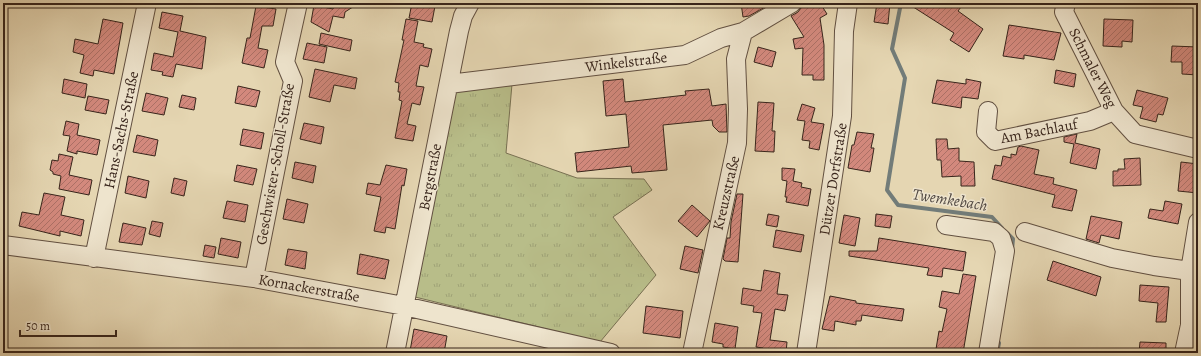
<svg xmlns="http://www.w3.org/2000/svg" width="1201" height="356" font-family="Alegreya,serif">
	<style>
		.grass { fill: url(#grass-tufts); stroke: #787052 }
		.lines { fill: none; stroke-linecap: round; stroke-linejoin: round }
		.stream { stroke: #727c79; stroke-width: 4 }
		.building { fill: url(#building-hatch); stroke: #37241b }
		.minor-casing { stroke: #625041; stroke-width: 20 }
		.minor { stroke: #eee4cd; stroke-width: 18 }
		.labels { text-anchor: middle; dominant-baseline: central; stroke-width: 3; stroke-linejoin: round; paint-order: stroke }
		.street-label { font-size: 15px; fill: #37241b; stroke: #eee4cd }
		.water-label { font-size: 16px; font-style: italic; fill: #504842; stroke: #eee4cd }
	</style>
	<defs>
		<pattern id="grass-tufts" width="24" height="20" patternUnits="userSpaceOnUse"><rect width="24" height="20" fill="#b8bd89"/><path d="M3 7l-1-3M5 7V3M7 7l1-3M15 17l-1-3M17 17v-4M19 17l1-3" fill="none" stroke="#9fa276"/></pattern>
		<pattern id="building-hatch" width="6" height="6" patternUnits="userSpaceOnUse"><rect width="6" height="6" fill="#d3897d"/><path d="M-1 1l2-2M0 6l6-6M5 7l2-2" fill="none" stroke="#ac7066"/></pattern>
	</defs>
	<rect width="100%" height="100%" fill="#e5d6b2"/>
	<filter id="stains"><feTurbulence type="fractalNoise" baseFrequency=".005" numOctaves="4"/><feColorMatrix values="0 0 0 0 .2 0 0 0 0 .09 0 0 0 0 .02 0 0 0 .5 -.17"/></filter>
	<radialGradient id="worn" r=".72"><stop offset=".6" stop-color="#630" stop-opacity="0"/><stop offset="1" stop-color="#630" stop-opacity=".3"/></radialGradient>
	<path class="grass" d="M512,84l-6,69 71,25 67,1 8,11 -39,27 43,58 -56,67 -185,-45 36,-200 6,-5z"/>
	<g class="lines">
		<path class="stream" d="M901,3l-9,46 13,29 -18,112 11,15 94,12 10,11
			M1007,233l6,6 -1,11
			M997,353l2,-10"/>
	</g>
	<path class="building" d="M335,3h24l-14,9 -1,6 -11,-2 -4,16 -18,-10 3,-17 19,4z
		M412,3l23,3 -3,16 -23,-4z
		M741,3h26v3l-18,10 -6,1z
		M804,3h16l7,11 -7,4 4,27v35h-11v-5h-11l1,-27 -8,1 -2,-10 11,-2 -13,-21 7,-4z
		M877,3h13l-2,21 -14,-2z
		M907,3h47l7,4 -3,4 25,18 -14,23 -19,-12 4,-7z
		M256,6l20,3 -3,17h-11l-4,22 10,2 -4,18 -22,-5 5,-25h3z
		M162,12l21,4 -3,15 26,6 -4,32 -26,-5 -3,13 -11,-2 1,-3 -12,-2 3,-17 19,4 5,-25 -19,-4z
		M103,19l20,4 -9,51 -20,-4 -1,6 -13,-3 4,-18 -11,-3 2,-13 23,5z
		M406,19l12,2 -4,21 10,2 -1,3 9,2 -4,18 -8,-2 -4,21 8,1 -4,18 -8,-2 -5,21 9,2 -3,15 -18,-3 7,-37 -3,-1 1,-8h-2l1,-9 -4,-1 9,-42h-2z
		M1104,19l29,1 -1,22 -10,-1v6l-19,-1z
		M1009,25l52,8 -7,27 -30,-5v4l-21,-3z
		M321,33l31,7 -2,11 -31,-7z
		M307,43l20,4 -3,16 -21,-4z
		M1172,46l26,1v28l-16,-1v-12h-11z
		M758,47l18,5 -4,15 -18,-5z
		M315,69l42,9 -2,11 -21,-4 -4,17 -21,-5z
		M1056,70l20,4 -2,13 -20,-4z
		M64,79l23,5 -2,14 -23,-5z
		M623,79l2,23 61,-7 -1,-4 24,-2 3,17 14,-2 1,28h-8l-6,-6 -1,-6 -49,5 4,45 -35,3 -1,-7 -54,6 -2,-19 54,-6 -3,-33 -20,2 -3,-35z
		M966,79l15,3 -3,17 -16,-2 -1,11 -29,-5 5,-23 29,4z
		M238,86l22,5 -4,16 -21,-4z
		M1137,90l31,8 -5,17 -5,-1 -2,8 -16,-4 3,-11 -10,-2z
		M146,93l22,5 -4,17 -22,-4z
		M182,95l14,3 -2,12 -15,-3z
		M88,96l21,4 -3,14 -21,-4z
		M758,102l16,1 -2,28h3l-1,21 -19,-1z
		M802,104l13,4 -4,14 13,2 -5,26 -10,-2 1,-7 -8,-1 3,-19 -8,-1z
		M66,121l13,3 -2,11 23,5 -3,15 -20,-4v3l-10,-3 3,-15 -7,-1z
		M304,123l20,4 -3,17 -21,-5z
		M243,129l21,4 -3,16 -21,-4z
		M857,132l17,2 -3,14h3l-4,24 -22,-4 4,-23h2z
		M1077,134l-2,9 25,6 -4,20 -26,-6 4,-19 -10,-2v-5z
		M137,135l21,5 -3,16 -22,-4z
		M936,139h11l1,10 11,-1v13l15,1 1,24h-14v-10l-19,1 -1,-17h-4z
		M1021,146l18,4 -5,24 20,4 -1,6 24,6 -5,21 -20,-4 3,-12 -63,-16 3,-14 6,1 2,-10 8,2v-4l5,1 2,-8z
		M59,154l14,3 -4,18 23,5 -3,15 -30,-6 2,-13 -8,-2v-2l-3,-2 2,-10 6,1z
		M1140,158l1,27 -28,1v-15h5v-2h7l-1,-10z
		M295,162l21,4 -3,17 -21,-5z
		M1181,162l17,2v29l-20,-2z
		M237,165l20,4 -4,16 -19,-4z
		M386,165l21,4 -3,17 -2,-1 -7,44 -9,-2 -1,6 -11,-2 7,-34 -15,-3 2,-11 12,2z
		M782,168l13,1 -2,12 9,2 -1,4 10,2 -3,17 -22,-4 1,-5h-2l2,-16 -5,-1z
		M128,176l21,5 -3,17 -21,-5z
		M174,178l13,3 -3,15 -13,-3z
		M44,193l21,4 -4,18 23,5 -3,16 -21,-5v5l-41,-10 3,-14 17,3z
		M737,194h6l-5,68 -13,-1 -2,-2 4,-21h3l1,-16z
		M287,199l21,5 -4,19 -21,-4z
		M227,201l21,4 -3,17 -22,-4z
		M1165,201l17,3 -4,20 -30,-6 2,-9 13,2z
		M692,205l18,16 -13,16 -19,-16z
		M768,214l11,2 -2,11 -11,-2z
		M876,214l16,2 -2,12 -15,-2z
		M844,215l16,3 -5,28 -16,-3z
		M1091,216l31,6 -3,17 -18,-4 -2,8 -13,-4z
		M152,221l11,2 -3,14 -11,-3z
		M123,223l23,5 -4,17 -23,-3z
		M776,230l28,5 -3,17 -28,-5z
		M221,238l20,4 -3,16 -20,-4z
		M879,238l87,14 -3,19 -20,-3 -1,9 -15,-2 2,-7 -80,-12v-5h28z
		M205,245l11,2 -2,11 -11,-2z
		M685,246l18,4 -5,23 -18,-4z
		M288,249l19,3 -2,17 -20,-4z
		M360,254l29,6 -4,19 -28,-5z
		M1053,261l48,16 -5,19 -49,-16z
		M764,270l16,3 -3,21 11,1 -3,16 -10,-2 -5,31 17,2 -1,11h-24l1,-5 -7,-1 6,-34 -9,-1 1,-6 -13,-2 2,-16 18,3z
		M963,274l13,2 -13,77 -27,-4 3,-18 3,1 5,-23 -8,-2 3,-16 17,3z
		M1140,285l29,2 -3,35h-10l2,-19 -19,-2z
		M830,296l26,5v2l48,6 -2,12 -40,-6 -1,6h-5v4l-21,-4 -1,10 -12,-2z
		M646,306l37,5 -3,27 -37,-5z
		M715,323l23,4 -3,22 -12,-2v-3l-11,-2z
		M414,329l33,7 -3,17 -34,-2z
		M1140,342l26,1v10h-27z"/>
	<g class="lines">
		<defs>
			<path id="minor" d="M1066,3l-2,9 50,99 21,23 63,15
				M449,84l236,-29 36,-17 22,-6 49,-29
				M988,111l-2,21 9,9 95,-20 24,-10
				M946,225l48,7 7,6 4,13 -17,102
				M1025,232l87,26 42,8 36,5
				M3,245l251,33 150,28 207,47
				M94,258l53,-255
				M254,278l39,-197 -8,-19 13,-59
				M395,353l64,-322 4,-15 7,-13
				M692,353l45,-210 1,-34 -2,-50 7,-27
				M806,353l36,-237 2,-85 4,-28
				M1184,353l6,-28v-54l8,-49"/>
		</defs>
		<use href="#minor" class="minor-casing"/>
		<use href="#minor" class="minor"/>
	</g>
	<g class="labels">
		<g class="street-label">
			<text transform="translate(626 62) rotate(-7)">Winkelstraße</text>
			<text transform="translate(1093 68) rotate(63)">Schmaler Weg</text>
			<text transform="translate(121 130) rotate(-78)">Hans-Sachs-Straße</text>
			<text transform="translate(1039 131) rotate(-11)">Am Bachlauf</text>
			<text transform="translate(275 164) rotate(-80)">Geschwister-Scholl-Straße</text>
			<text transform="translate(430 177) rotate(-79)">Bergstraße</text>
			<text transform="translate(833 179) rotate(-81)">Dützer Dorfstraße</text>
			<text transform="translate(726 193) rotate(-77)">Kreuzstraße</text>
			<text transform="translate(309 288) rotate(10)">Kornackerstraße</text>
		</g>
		<g class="water-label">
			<text transform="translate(950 200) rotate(9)">Twemkebach</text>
		</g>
	</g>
	<rect width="1201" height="356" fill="none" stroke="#e5d6b2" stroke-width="16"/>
	<rect x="4" y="4" width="1193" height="348" fill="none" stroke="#37241b" stroke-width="2"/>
	<rect x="8" y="8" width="1185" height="340" fill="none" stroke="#37241b"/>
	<path d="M20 330v6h96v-6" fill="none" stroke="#37241b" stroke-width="2"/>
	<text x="26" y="330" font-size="12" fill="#37241b" stroke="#eee4cd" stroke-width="3" paint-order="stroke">50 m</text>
	<rect width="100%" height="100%" filter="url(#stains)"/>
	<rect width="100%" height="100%" fill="url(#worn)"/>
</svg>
